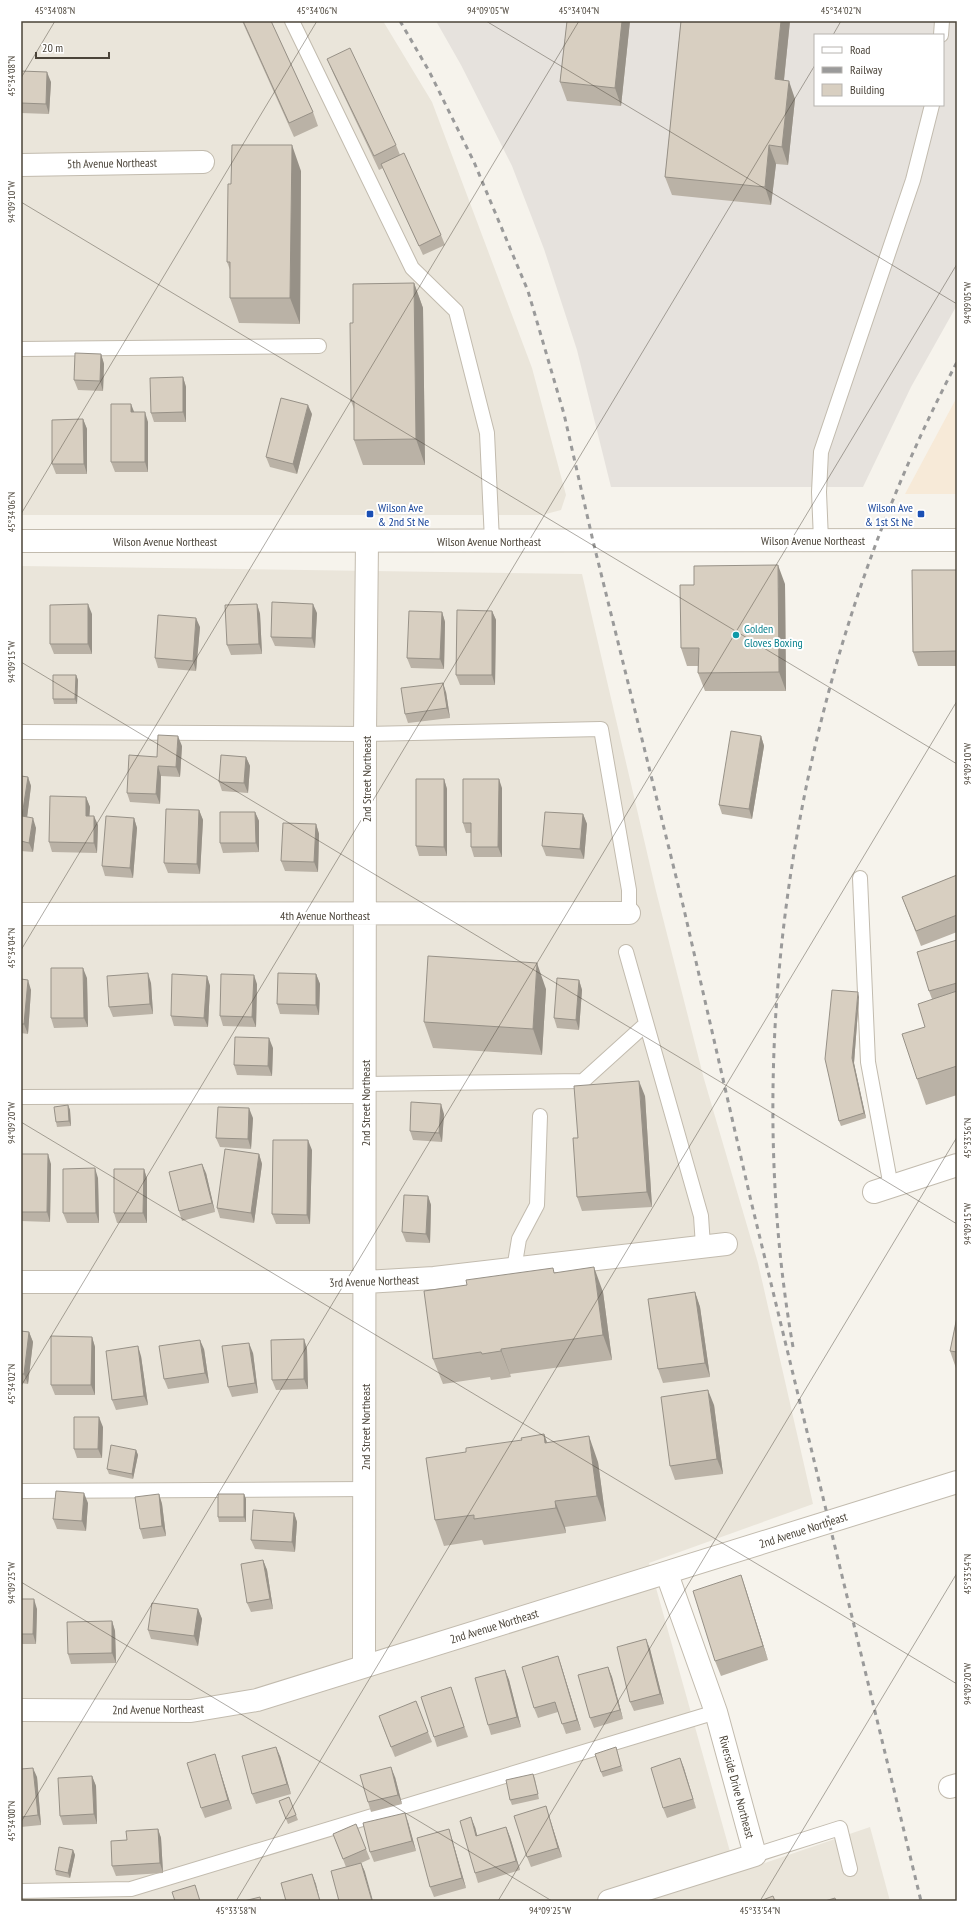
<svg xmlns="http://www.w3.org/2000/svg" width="978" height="1922" font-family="'PT Sans Narrow',sans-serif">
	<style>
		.residential { fill: #eae5da }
		.commercial { fill: #f7ead8 }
		.industrial { fill: #e6e2dd; fill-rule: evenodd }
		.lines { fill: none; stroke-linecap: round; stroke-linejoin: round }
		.service-casing { stroke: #c2bbae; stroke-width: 16 }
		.minor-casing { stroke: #c2bbae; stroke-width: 24 }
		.tertiary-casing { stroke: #c2bbae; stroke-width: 24 }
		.service { stroke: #fff; stroke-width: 14 }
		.minor { stroke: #fff; stroke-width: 22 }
		.tertiary { stroke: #fff; stroke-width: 22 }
		.rail { stroke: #9a9a9a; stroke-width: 3; stroke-dasharray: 5 5; stroke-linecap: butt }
		.wall { fill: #bab2a6 }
		.shaded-wall { fill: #979187 }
		.building { fill: #d8cfc1; stroke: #979187 }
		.ticks { fill: none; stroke: #4b4439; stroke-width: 1; stroke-opacity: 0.45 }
		.transit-dot { fill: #1a4fb4; stroke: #fff; stroke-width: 1.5 }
		.culture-dot { fill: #0f9aa8; stroke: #fff; stroke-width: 1.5 }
		.labels { text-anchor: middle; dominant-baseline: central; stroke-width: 4; stroke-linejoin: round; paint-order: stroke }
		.street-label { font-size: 12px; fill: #4b4439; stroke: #fff }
		.transit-label { font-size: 12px; fill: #164399; stroke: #fff; text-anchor: start }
		.culture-label { font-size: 12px; fill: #0d838f; stroke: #fff; text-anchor: start }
		.neatline { fill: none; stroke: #4b4439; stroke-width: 1.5 }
		.ticks-label { font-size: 10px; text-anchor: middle; fill: #4b4439 }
	</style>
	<rect width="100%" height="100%" fill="#f6f3ec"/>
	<path class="residential" d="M21,21h362l49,81 100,266 34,127 -5,15 -19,5h-521z
		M21,566l561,8 74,317 48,188 54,184 55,241 -164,59 87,310 134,-46 20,74h-869z"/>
	<path class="commercial" d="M957,397v97h-52z"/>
	<path class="industrial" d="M436,21h521v284l-46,82 -48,100h-252l-34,-137 -33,-101 -32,-83 -51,-101zM815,35h128v70h-128z"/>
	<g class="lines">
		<defs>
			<path id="service" d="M292,21l120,247 44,43 31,122 5,108
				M941,35l1,-14
				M21,349l298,-3
				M821,540l-2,-48 2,-40 92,-272 19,-75
				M21,732l344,2 236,-5 28,161v23
				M860,878l8,184 23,125
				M626,952l75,264 2,30
				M365,1084l218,-3 63,-57
				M21,1097l344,-1
				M514,1269l5,-30 18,-34 3,-89
				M21,1491l344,-2
				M755,1855l85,-27 10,41
				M21,1891l110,-2 585,-177"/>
			<path id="minor" d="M21,165l182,-3
				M21,914l608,-1
				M874,1192l83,-27
				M21,1282h344l69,-4 292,-34
				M364,1665l1,-931 2,-193
				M21,1710l170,1 66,-11 700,-218
				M950,1787l7,-2
				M609,1901l146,-46 -39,-143 -49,-138"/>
			<path id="tertiary" d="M21,541l936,-1"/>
		</defs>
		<use href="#service" class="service-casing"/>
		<use href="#minor" class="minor-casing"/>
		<use href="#tertiary" class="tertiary-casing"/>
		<use href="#service" class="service"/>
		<use href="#minor" class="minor"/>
		<use href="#tertiary" class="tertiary"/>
		<path class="rail" d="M400,21l29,50 45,91 54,129 36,123 29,127 90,364 68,296 170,700
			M793,1347c-57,-326 10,-693 164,-985"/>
	</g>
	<path class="wall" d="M242,21h29l42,91 5,14 -24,11z
		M567,21h63l-9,85 -54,-5 -7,-19z
		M681,21h109l-6,59 11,19 -7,66 -12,-1 -5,41 -99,-10 -7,-18z
		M327,59l69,86 4,10 41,80 4,10 -22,10 -40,-87 -4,2 -46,-97z
		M21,71l30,11 -2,32 -28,-1z
		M301,171l-1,153 -61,-1 -9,-25v-28l-3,-8 4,-78z
		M414,283l9,25 2,157h-62l-9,-25v-31l-3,-8 2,-78z
		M101,354l3,10 -1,27 -25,-1 -4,-10z
		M183,377l3,10v35h-32l-3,-9z
		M134,412l14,10v50h-33l-4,-10z
		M312,414l-15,60 -27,-7 -4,-10z
		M83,419l4,10v45h-31l-4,-10z
		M957,570v96h-39l-5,-14z
		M785,584l1,107h-81l-7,-18v-7h-11l-6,-18z
		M257,604l3,10 2,40 -31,1 -4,-10z
		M492,611l4,9 -1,65h-35l-4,-10z
		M442,612l3,10 -1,47 -33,-1 -4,-10z
		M317,613l-2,35 -40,-2 -4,-9z
		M92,614v40h-38l-4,-10z
		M200,627l-4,44 -38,-3 -3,-10z
		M76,675l2,5 -1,24h-23l-1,-5z
		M446,692l4,26 -42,5 -3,-9z
		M761,736l3,10 -12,73 -30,-5 -3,-9z
		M182,746l-2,31 -19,-1 -1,28 -30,-2 -3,-9 30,-36z
		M246,757l4,9 -2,27 -26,-2 -3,-9z
		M21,776l7,1 3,9 -4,31 9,11 -3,24 -12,-1z
		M444,779l3,10v67h-28l-3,-10z
		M502,788v69h-28l-3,-10v-14h-5l-3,-10z
		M86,797l4,10 -1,9 9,9 -1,28 -45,-1 -3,-10z
		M199,810l4,10 -3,54 -32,-1 -4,-10z
		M255,812l4,9v31l-36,1 -3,-10z
		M583,814l4,10 -3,35 -38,-3 -4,-10z
		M134,818l3,10 -4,50 -28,-2 -3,-10z
		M316,824l3,10 -1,38 -33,-1 -4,-10z
		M957,875v57l-36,14 -19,-49z
		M957,940v155l-31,10 -9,-26 8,-52 7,-28 -3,-8z
		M316,974l4,10 -1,31 -39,-1 -3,-10z
		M207,976l3,10 -2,41 -34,-1 -3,-10z
		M87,978l1,49 -34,1 -3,-10z
		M21,979l10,11 -3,44 -7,-1z
		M579,980l3,10 -3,40 -22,-2 -3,-10z
		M151,983l2,31 -40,3 -4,-10z
		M257,984l-1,43 -33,-1 -3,-10z
		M546,989l-4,66 -109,-7 -9,-26z
		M859,997l-5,66 12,55 -25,8 -2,-5z
		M273,1048l-1,28 -35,-1 -3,-10z
		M645,1096l7,111 -70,4 -5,-14z
		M68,1105l2,5 1,16 -14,1 -1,-5z
		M444,1114l-2,28 -29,-2 -3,-9z
		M253,1118l-2,31 -31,-2 -4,-9z
		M312,1150l-2,74h-34l-4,-10z
		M21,1154l30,10 -1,58 -29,-1z
		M259,1154l3,10 -8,59 -34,-5 -3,-10z
		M144,1169l3,10v44h-30l-3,-10z
		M206,1173l9,39 -33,9 -3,-10z
		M98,1178l1,45h-32l-4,-10z
		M428,1196l3,9 -1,38 -24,-1 -4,-10z
		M555,1272l48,20 9,68 -102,14 1,3 -20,3 -1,-3 -47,7 -10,-25z
		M695,1292l5,15 10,70 -47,6 -5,-14z
		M957,1317v54l-7,-20z
		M21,1331l8,1 4,10 -5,42 -7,-1z
		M92,1337l3,10v48h-40l-4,-10z
		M304,1339l3,10 1,40 -32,1 -4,-10z
		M204,1349l5,34 -41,6 -4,-10z
		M253,1353l5,40 -26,4 -4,-10z
		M141,1356l7,49 -32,5 -4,-10z
		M714,1405l9,69 -48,6 -5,-14z
		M103,1427l-1,31h-25l-3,-9z
		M544,1434l3,8 51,20 8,59 -41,6 1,6 -82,12 -2,-5 -38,6 -9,-26 31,-68 56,-12z
		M136,1450l2,5 -5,24 -24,-5 -2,-5z
		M159,1494l3,10 4,32 -23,3 -3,-10z
		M244,1494l2,5v23h-27l-1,-5z
		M88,1503l-2,28 -29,-2 -4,-10z
		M294,1513l3,9 -2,30 -40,-3 -4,-9z
		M263,1560l4,10 6,39 -22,3 -4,-9z
		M741,1575l5,15 22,70 -47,16 -6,-15z
		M21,1599l16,10 -1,35h-15z
		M198,1609l4,10 -4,27 -47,-7 -3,-9z
		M112,1621l3,10 1,32 -45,1 -3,-10z
		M650,1649l14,55 -30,7 -4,-9z
		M558,1656l3,9 20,65 -15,4 -8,-22 -20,6 -4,-10z
		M608,1667l4,10 11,42 -29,9 -4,-10z
		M505,1670l4,10 12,47 -30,8 -3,-10z
		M451,1687l17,50 -31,10 -3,-10z
		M382,1725l46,7 4,10 -37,15z
		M616,1747l7,24 -20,6 -2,-5z
		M215,1754l17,55 -27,9 -4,-10z
		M280,1756l11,38 -35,10 -4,-10z
		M680,1758l16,50 -29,10 -4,-10z
		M21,1769l16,8 4,48 -20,2z
		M533,1774l2,5 4,20 -27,6 -2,-5z
		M92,1776l4,10 1,38 -34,1 -3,-9z
		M395,1777l7,27 -31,8 -3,-10z
		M289,1797l9,23 -10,4 -9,-23z
		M546,1806l16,51 -31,10 -4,-10z
		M408,1822l8,29 -42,11 -4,-10z
		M475,1827l2,9 29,-9 4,10 10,33 -42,13 -3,-10z
		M158,1829l3,9 2,35 -47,3 -4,-10 15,-26z
		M333,1834l33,15 4,10 -9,4 4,9 -19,-5z
		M452,1839l14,49 -32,9 -4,-10z
		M73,1850l2,5 -5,23 -14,-3 -1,-5z"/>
	<path class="shaded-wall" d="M622,21h8l-9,85 -6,-18z
		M781,21h9l-8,77 -7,-19z
		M47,72l4,10 -2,32 -3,-10z
		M789,81l6,18 -7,66 -6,-18z
		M292,145l9,26 -1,153 -10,-26z
		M769,145l7,19 -5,41 -6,-18z
		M414,283l9,25 2,157 -9,-26z
		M101,354l3,10 -1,27 -3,-10z
		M183,377l3,10v35l-3,-10z
		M131,404l4,10 -4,-2z
		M308,405l4,9 -15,60 -4,-10z
		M145,412l3,10v50l-3,-10z
		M83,419l4,10v45l-3,-10z
		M778,565l7,19 1,107 -7,-19z
		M88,604l4,10v40l-4,-10z
		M257,604l3,10 2,40 -3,-10z
		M313,604l4,9 -2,35 -3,-10z
		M492,611l4,9 -1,65 -3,-10z
		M442,612l3,10 -1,47 -4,-10z
		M196,618l4,9 -4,44 -3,-10z
		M76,675l2,5 -1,24 -2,-5z
		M443,683l3,9 4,26 -3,-10z
		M178,736l4,10 -2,31 -4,-10z
		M761,736l3,10 -12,73 -3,-10z
		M246,757l4,9 -2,27 -4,-10z
		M158,766l3,10 -1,28 -4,-10z
		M28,777l3,9 -5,40 -4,-10z
		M444,779l3,10v67l-3,-9z
		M499,779l3,9v69l-4,-10z
		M86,797l4,10 -1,18 -3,-9z
		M199,810l4,10 -3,54 -3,-10z
		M255,812l4,9v31l-3,-9z
		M583,814l4,10 -3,35 -4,-10z
		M94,816l4,9 -1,28 -3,-10z
		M33,818l3,10 -3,24 -4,-9z
		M134,818l3,10 -4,50 -3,-10z
		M316,824l3,10 -1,38 -4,-10z
		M537,963l9,26 -4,66 -9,-26z
		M83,968l4,10 1,49 -4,-9z
		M148,973l3,10 2,31 -3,-10z
		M316,974l4,10 -1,31 -3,-10z
		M254,975l3,9 -1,43 -4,-10z
		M207,976l3,10 -2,41 -4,-9z
		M28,980l3,10 -3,44 -4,-10z
		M579,980l3,10 -3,40 -3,-10z
		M858,992l1,5 -5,66 12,55 -2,-5 -12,-55z
		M269,1038l4,10 -1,28 -4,-10z
		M639,1081l6,15 7,111 -5,-15z
		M441,1104l3,10 -2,28 -3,-9z
		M68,1105l2,5 1,16 -2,-5z
		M249,1108l4,10 -2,31 -3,-10z
		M308,1140l4,10 -2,74 -3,-9z
		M48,1154l3,10 -1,58 -3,-10z
		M259,1154l3,10 -8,59 -3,-10z
		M202,1164l4,9 9,39 -3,-9z
		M95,1168l3,10 1,45 -3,-10z
		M144,1169l3,10v44l-4,-10z
		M428,1196l3,9 -1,38 -4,-9z
		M594,1267l9,25 9,68 -9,-25z
		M695,1292l5,15 10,70 -5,-14z
		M29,1332l4,10 -5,42 -4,-10z
		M92,1337l3,10v48l-4,-10z
		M304,1339l3,10 1,40 -4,-10z
		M200,1340l4,9 5,34 -4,-10z
		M249,1343l4,10 5,40 -3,-10z
		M138,1346l3,10 7,49 -4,-9z
		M501,1349l9,25 1,3 -10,-26z
		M708,1390l6,15 9,69 -6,-15z
		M99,1417l4,10 -1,31 -4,-9z
		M544,1434l9,26 -8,-17z
		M589,1436l9,26 8,59 -9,-25z
		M136,1450l2,5 -5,24 -1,-5z
		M84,1493l4,10 -2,28 -4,-10z
		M159,1494l3,10 4,32 -4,-10z
		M244,1494l2,5v23l-2,-5z
		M555,1501l10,26 1,6 -10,-25z
		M294,1513l3,9 -2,30 -3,-10z
		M263,1560l4,10 6,39 -3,-10z
		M741,1575l5,15 22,70 -5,-14z
		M34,1599l3,10 -1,35 -3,-10z
		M198,1609l4,10 -4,27 -4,-10z
		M112,1621l3,10 1,32 -4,-10z
		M646,1639l4,10 14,55 -4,-10z
		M558,1656l3,9 20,65 -4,-10z
		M608,1667l4,10 11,42 -3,-9z
		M505,1670l4,10 12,47 -4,-10z
		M276,1747l4,9 11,38 -4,-10z
		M215,1754l3,10 14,45 -4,-9z
		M680,1758l4,10 12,40 -3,-9z
		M391,1767l4,10 7,27 -4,-9z
		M33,1768l4,9 4,48 -3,-10z
		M92,1776l4,10 1,38 -3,-10z
		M546,1806l3,10 13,41 -4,-9z
		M405,1813l3,9 8,29 -4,-10z
		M471,1817l4,10 5,19 -4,-10z
		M506,1827l4,10 10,33 -4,-9z
		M158,1829l3,9 2,35 -3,-10z
		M449,1829l3,10 14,49 -4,-10z
		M73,1850l2,5 -5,23 -2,-5z
		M361,1863l4,9 8,29h-1z
		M312,1874l4,10 4,17z"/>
	<path class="building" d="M243,21h28l42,91 -24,11z
		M567,21h55l-7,67 -55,-6z
		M681,21h100l-6,58 14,2 -7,66 -13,-2 -4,42 -100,-10z
		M350,48l46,97 -22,11 -47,-97z
		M21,71l26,1 -1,32 -25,-1z
		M232,145h60l-2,153h-60v-36h-3l1,-78h3z
		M404,153l37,82 -22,11 -38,-82z
		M414,283l2,156 -62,1v-39h-3l-1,-78h3v-39z
		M75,353l26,1 -1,27 -26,-1z
		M183,377v35l-32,1 -1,-35z
		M281,398l27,7 -15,59 -27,-7z
		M111,404h20v8h14v50h-34z
		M83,419l1,45h-32v-44z
		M778,565l1,107 -81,1 1,-25h-18l-1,-63h14v-19z
		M912,570h45v81l-44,1z
		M272,602l41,2 -1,34 -41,-1z
		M88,604v40h-38v-39z
		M257,604l2,40 -32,1 -2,-40z
		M457,610l35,1v64h-36z
		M409,611l33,1 -2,47 -33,-1z
		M158,615l38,3 -3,43 -38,-3z
		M53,675h23l-1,24h-22z
		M443,683l4,25 -42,6 -4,-26z
		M731,731l30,5 -12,73 -30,-4z
		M158,735l20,1 -2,31 -18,-1 -2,28 -29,-1 2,-38 28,2z
		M221,755l25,2 -2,26 -25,-1z
		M21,776l7,1 -6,39 11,2 -4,25 -8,-2z
		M416,779h28v68l-28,-1z
		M463,779h36l-1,68h-27v-24h-8z
		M50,796l36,1v19h8v27l-45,-1z
		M166,809l33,1 -2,54 -33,-1z
		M220,812h35l1,31h-36z
		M545,812l38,2 -3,35 -38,-3z
		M106,816l28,2 -4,50 -28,-2z
		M283,823l33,1 -2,38 -33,-1z
		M957,875v40l-41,16 -14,-34z
		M957,940v43l-28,8 -12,-39z
		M428,956l109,7 -4,66 -109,-7z
		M51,968h32l1,50h-33z
		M148,973l2,31 -41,3 -2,-31z
		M278,973l38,1v31l-39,-1z
		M172,974l35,2 -3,42 -33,-2z
		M221,974l33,1 -2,42 -32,-1z
		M557,978l22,2 -3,40 -22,-2z
		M21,979l7,1 -4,44h-3z
		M832,990l26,2 -6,66 12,55 -25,8 -14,-62z
		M957,991v75l-40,13 -15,-45 23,-7 -7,-23z
		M235,1037l34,1 -1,28 -34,-1z
		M639,1081l8,111 -70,5 -4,-59h5l-4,-52z
		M411,1102l30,2 -2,29 -29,-2z
		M68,1105l1,16 -13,1 -2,-15z
		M218,1107l31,1 -1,31 -32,-1z
		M273,1140h35l-1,75 -35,-1z
		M225,1149l34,5 -8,59 -34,-5z
		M21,1154h27l-1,58h-26z
		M202,1164l10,39 -33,8 -10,-39z
		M95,1168l1,45h-33v-44z
		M114,1169h30l-1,44h-29z
		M404,1195l24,1 -2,38 -24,-2z
		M594,1267l9,68 -102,14v2l-19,3 -1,-2 -48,7 -9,-68 43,-6 -1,-5 87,-12 1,5z
		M695,1292l10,71 -47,6 -10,-70z
		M957,1317v35l-7,-1z
		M21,1331l8,1 -5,42h-3z
		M51,1336l41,1 -1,48h-40z
		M304,1339v40l-32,1 -1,-40z
		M200,1340l5,33 -41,6 -5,-33z
		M249,1343l6,40 -27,4 -6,-41z
		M138,1346l6,50 -32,4 -6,-49z
		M708,1390l9,69 -47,7 -9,-69z
		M74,1417h25l-1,32h-24z
		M544,1434l1,9 44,-7 8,60 -42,5 1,7 -82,11v-4l-39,5 -9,-62 40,-6v-4l56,-8 -1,-2z
		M111,1445l25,5 -4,24 -25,-5z
		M56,1491l28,2 -2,28 -29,-2z
		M159,1494l3,32 -22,3 -5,-32z
		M218,1494h26v23h-26z
		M253,1510l41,3 -2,29 -41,-2z
		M263,1560l7,39 -23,4 -6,-39z
		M741,1575l22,71 -48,15 -22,-70z
		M21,1599h13l-1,35h-12z
		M152,1603l46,6 -4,27 -46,-6z
		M112,1621v32l-44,1 -1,-32z
		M646,1639l14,55 -30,8 -13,-55z
		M558,1656l19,64 -15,4 -7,-22 -21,6 -12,-41z
		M608,1667l12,43 -30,8 -12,-43z
		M505,1670l12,47 -29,8 -13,-47z
		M451,1687l13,40 -30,10 -13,-40z
		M416,1701l12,31 -37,15 -12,-31z
		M276,1747l11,37 -35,10 -10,-38z
		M616,1747l5,19 -20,6 -6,-18z
		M215,1754l13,46 -27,8 -14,-45z
		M680,1758l13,41 -30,9 -12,-40z
		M391,1767l7,28 -30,7 -8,-27z
		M33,1768l5,47 -17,2v-48z
		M533,1774l5,20 -28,6 -4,-20z
		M92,1776l2,38 -34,2 -2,-38z
		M289,1797l7,18 -10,4 -7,-18z
		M546,1806l12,42 -31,9 -13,-41z
		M405,1813l7,28 -42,11 -7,-29z
		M471,1817l5,19 30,-9 10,34 -41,12 -15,-52z
		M356,1824l10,25 -23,10 -10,-25z
		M158,1829l2,34 -48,3 -1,-25 16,-1 -1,-9z
		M449,1829l13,49 -32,9 -13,-49z
		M59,1847l14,3 -5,23 -13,-3z
		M361,1863l11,38h-33l-8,-30z
		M312,1874l8,27h-34l-5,-18z
		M195,1885l5,16h-25l-3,-9z
		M773,1896l2,5h-15z
		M260,1897l1,4h-17z
		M835,1898l1,3h-11z"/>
	<path class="ticks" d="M486,21l471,283M833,35l8,-14M21,78l34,-57M21,202l936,562M21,514l296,-493M21,662l936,562M21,950l558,-929M21,1122l936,562M21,1386l794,-1321M21,1582l531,319M21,1822l936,-1558M236,1901l721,-1200M498,1901l459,-764M760,1901l197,-328"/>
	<g class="transit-dot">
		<rect x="366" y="510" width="8" height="8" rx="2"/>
		<rect x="917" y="510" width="8" height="8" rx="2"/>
	</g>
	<circle class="culture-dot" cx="736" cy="635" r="4"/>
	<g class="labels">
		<g class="street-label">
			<text transform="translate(112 163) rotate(-1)">5th Avenue Northeast</text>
			<text x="813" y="540">Wilson Avenue Northeast</text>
			<text x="165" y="541">Wilson Avenue Northeast</text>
			<text x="489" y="541">Wilson Avenue Northeast</text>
			<text transform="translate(366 779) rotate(-90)">2nd Street Northeast</text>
			<text x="325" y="915">4th Avenue Northeast</text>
			<text transform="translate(365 1103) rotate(-90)">2nd Street Northeast</text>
			<text transform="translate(374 1281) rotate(-2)">3rd Avenue Northeast</text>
			<text transform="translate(365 1427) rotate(-90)">2nd Street Northeast</text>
			<text transform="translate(803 1530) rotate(-18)">2nd Avenue Northeast</text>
			<text transform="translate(494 1626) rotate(-17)">2nd Avenue Northeast</text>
			<text transform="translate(158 1709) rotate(-1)">2nd Avenue Northeast</text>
			<text transform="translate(737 1787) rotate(75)">Riverside Drive Northeast</text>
		</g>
		<g class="transit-label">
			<text x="378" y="507">Wilson Ave<tspan x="378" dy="14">&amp; 2nd St Ne</tspan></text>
			<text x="913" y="507" text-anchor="end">Wilson Ave<tspan x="913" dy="14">&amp; 1st St Ne</tspan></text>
		</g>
		<g class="culture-label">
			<text x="744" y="628">Golden<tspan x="744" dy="14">Gloves Boxing</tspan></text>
		</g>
	</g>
	<rect width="978" height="1922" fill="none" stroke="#ffffff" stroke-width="44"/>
	<rect x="814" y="34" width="130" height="72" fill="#ffffff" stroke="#b7b4b0"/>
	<rect x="822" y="47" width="20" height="6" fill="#ffffff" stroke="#b7b4b0"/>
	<text x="850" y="54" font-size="12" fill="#4b4439">Road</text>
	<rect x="822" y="67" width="20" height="6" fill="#9a9a9a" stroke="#b7b4b0"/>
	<text x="850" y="74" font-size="12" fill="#4b4439">Railway</text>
	<rect x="822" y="84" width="20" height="12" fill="#d8cfc1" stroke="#b7b4b0"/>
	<text x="850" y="94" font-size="12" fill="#4b4439">Building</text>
	<path d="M36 52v6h73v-6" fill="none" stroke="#4b4439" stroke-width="2"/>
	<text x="42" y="52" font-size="12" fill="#4b4439" stroke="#ffffff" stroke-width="3" paint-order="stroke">20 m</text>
	<rect x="22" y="22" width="934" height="1878" class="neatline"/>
	<g class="ticks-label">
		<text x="55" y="14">45°34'08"N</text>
		<text x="317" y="14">45°34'06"N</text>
		<text x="488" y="14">94°09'05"W</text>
		<text x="579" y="14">45°34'04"N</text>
		<text x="841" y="14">45°34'02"N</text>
		<text transform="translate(11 76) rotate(-90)" y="4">45°34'08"N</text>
		<text transform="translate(11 202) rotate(-90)" y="4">94°09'10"W</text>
		<text transform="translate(967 303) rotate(-90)" y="4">94°09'05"W</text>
		<text transform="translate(11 512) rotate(-90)" y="4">45°34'06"N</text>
		<text transform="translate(11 662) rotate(-90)" y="4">94°09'15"W</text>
		<text transform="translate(967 764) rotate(-90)" y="4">94°09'10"W</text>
		<text transform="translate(11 948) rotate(-90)" y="4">45°34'04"N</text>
		<text transform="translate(11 1123) rotate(-90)" y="4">94°09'20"W</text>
		<text transform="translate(967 1138) rotate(-90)" y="4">45°33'56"N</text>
		<text transform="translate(967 1224) rotate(-90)" y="4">94°09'15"W</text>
		<text transform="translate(11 1384) rotate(-90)" y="4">45°34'02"N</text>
		<text transform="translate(967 1574) rotate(-90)" y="4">45°33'54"N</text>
		<text transform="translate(11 1583) rotate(-90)" y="4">94°09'25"W</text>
		<text transform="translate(967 1684) rotate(-90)" y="4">94°09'20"W</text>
		<text transform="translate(11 1821) rotate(-90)" y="4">45°34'00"N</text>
		<text x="236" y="1914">45°33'58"N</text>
		<text x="550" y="1914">94°09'25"W</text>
		<text x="760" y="1914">45°33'54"N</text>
	</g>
</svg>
